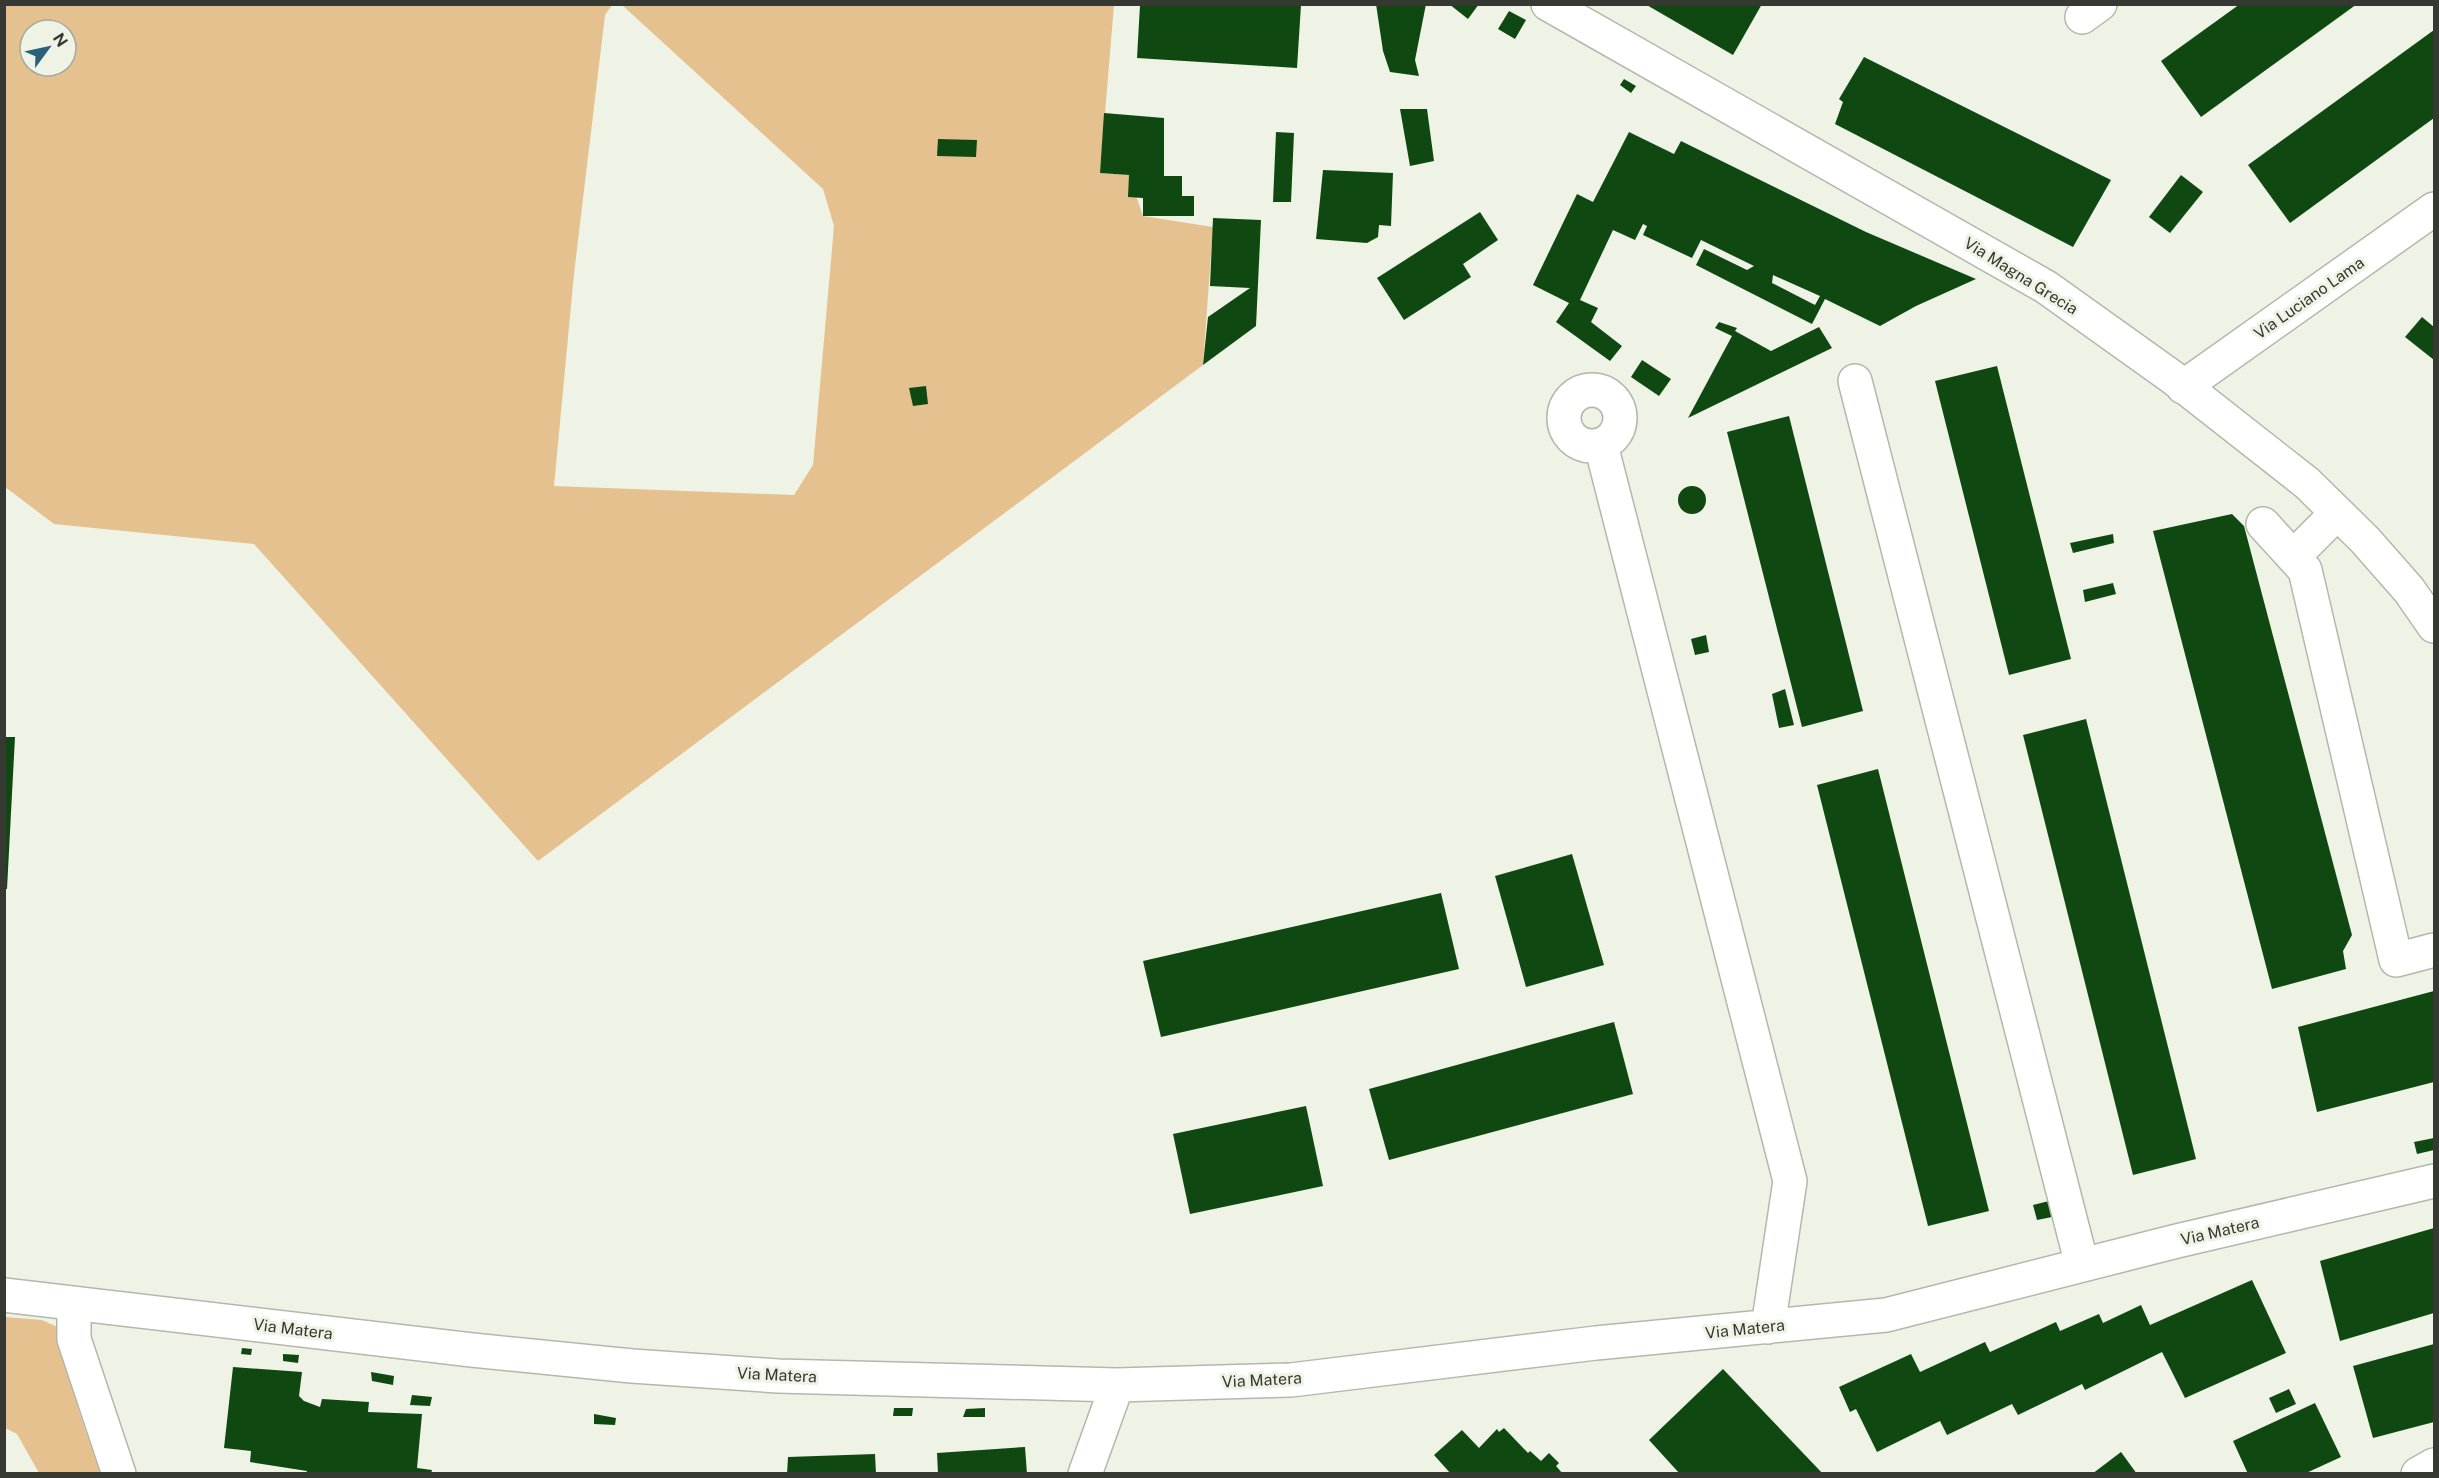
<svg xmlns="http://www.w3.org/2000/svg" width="2439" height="1478" font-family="'Public Sans',sans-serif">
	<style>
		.green { fill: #e5c18f; fill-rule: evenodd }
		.building { fill: #0f4911; fill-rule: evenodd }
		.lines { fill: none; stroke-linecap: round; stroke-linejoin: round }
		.minor-casing { stroke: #b4b8ab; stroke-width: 36 }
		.minor { stroke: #fff; stroke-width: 33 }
		.labels { text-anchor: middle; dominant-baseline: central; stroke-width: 6; stroke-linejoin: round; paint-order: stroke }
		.street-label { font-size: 16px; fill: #363832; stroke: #eef3e5 }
	</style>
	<rect width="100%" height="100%" fill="#eef3e5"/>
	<path class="green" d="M5,5h607l-7,10 -31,259 -20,212 240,9 19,-30 21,-239 -11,-37 -201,-184h492l-14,168 29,2 14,41 70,11 -10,138 -665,496 -284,-317 -200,-20 -49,-37zM30,30h36v36h-36z
		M5,1317l37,3 20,9 16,79 22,65h-61l-22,-39 -12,-6z"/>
	<path class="building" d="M1376,4h50l-11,56 4,16 -29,-4 -7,-21z
		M1449,4h30l-11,15z
		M1645,4h117l-29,51z
		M2240,4h117l-156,113 -40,-56z
		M1140,5h161l-4,63 -160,-10z
		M1509,11l17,9 -11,19 -17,-10z
		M2434,30v88l-144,105 -42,-58z
		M1864,57l247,123 -38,67 -238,-123 8,-22 -4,-3z
		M1624,79l12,7 -5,7 -11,-8z
		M1400,109h27l7,52 -24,5z
		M1104,113l60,5v58h18v20h12v20h-51v-18l-15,-1 1,-22 -29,-2z
		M1276,132l18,1 -3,69h-18z
		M1629,132l45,22 7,-13 185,91 110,47 -60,27 -36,20 -55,-27 -13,25 -116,-59 8,-16 43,21 7,-4 -53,-26 -9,18 -49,-23 4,-9 -4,-2 -8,16 -22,-10 -33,70 18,8 -7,14 31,24 -12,15 -54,-39 13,-19 -36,-18 44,-91 16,8zM1773,275l47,21 -5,9 -43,-22z
		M938,139l39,1 -1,17 -39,-1z
		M1323,170l70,3 -2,53 -12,-1 -1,12 -11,6 -51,-4z
		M2181,175l22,17 -33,41 -21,-16z
		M1480,212l18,28 -35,24 8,13 -67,43 -27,-42z
		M1213,218l48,2 -5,106 -53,39 5,-48 42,-29 -40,-2z
		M2422,317l12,10v33l-29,-23z
		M1719,322l18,6 -2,3 36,20 48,-24 13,21 -144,70 44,-82 -17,-8z
		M1642,360l29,19 -12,17 -28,-19z
		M1997,366l74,293 -62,16 -74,-294z
		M926,386l2,18 -15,2 -4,-18z
		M1789,416l74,295 -61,16 -75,-295z
		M1678 500a14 14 0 1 1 28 0a14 14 0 1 1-28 0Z
		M2232,514l12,12 108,409 -9,16 3,18 -74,20 -119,-458z
		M2113,534l1,9 -41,10 -3,-10z
		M2113,583l3,11 -31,8 -2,-12z
		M1706,635l3,17 -14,3 -4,-16z
		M1785,689l9,36 -15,3 -7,-34z
		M2086,719l110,440 -63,16 -110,-440z
		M5,737h10l-8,152h-2z
		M1878,769l111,442 -61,15 -111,-441z
		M1572,854l32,111 -78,22 -31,-111z
		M1441,893l18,76 -298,68 -18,-76z
		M2434,991v91l-117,30 -19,-85z
		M1614,1022l19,72 -244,66 -20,-71z
		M1306,1106l17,80 -133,28 -17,-80z
		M2434,1138v12l-17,4 -3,-12z
		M2053,1200l4,16 -20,4 -4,-15z
		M2434,1228v85l-94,28 -20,-80z
		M2252,1280l34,73 -101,45 -23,-46 -77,38 -3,-6 -64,31 -6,-11 -65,31 -7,-14 -63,31 -21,-43 -6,3 -11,-25 72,-33 9,18 65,-30 5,10 66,-30 4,9 39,-17 4,9 38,-18 9,20z
		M2434,1344v78l-61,16 -20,-72z
		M242,1348l10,1 -1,6 -10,-1z
		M283,1354l16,1 -1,8 -15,-2z
		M233,1367l69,5 -3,24 5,5 16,6 2,-8 47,3 -1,10 54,2 -5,54 15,2 -1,4h-125l1,-3 -57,-9 1,-11 -27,-3z
		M1723,1369l100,105h-143l-31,-34z
		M371,1372l23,4 -1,9 -21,-4z
		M2289,1389l7,15 -20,9 -7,-15z
		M412,1395l20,2 -2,9 -20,-1z
		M2315,1403l26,54 -37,17h-56l-15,-33z
		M894,1408h19l-1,8h-19z
		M985,1408v9h-22l3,-8z
		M594,1414l22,4 -1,7 -21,-1z
		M1504,1428l24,25 2,-2 11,10 8,-8 10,10 -3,3 7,8h-112l-17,-19 28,-25 17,18 18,-19 2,3z
		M1025,1447l2,27h-89l-1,-21z
		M2121,1452l16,22h-45z
		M875,1454l1,20h-89l1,-17z"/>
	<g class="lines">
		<defs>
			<path id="minor" d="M1548,4l498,283 126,90 135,106 58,57 44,50 25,36
				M2082,17l18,-13
				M1855,381l227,884
				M2183,387l251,-178
				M1564 418a28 28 0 1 1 56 0a28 28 0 1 1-56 0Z
				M1601,445l189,736 -22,146
				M2263,524l42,46 91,390 38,-10
				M2293,557l44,-44
				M4,1295l468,55 160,16 146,10 339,9 174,-5 305,-37 290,-28 291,-74 257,-60
				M74,1304v35l45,135
				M1085,1474l32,-89
				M2418,1474l16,-9"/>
		</defs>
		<use href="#minor" class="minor-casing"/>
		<use href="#minor" class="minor"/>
	</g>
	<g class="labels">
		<g class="street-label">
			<text transform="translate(2021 276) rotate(32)">Via Magna Grecia</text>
			<text transform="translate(2309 298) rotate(-35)">Via Luciano Lama</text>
			<text transform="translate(2220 1231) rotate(-13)">Via Matera</text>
			<text transform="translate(293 1329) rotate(7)">Via Matera</text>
			<text transform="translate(1745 1329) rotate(-6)">Via Matera</text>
			<text transform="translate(777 1375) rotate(3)">Via Matera</text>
			<text transform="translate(1262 1380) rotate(-3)">Via Matera</text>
		</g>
	</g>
	<rect width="2439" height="1478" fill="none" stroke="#363832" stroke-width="12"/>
	<g transform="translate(48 48) rotate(57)"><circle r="28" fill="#eef3e5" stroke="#a4a89d" stroke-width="1.5"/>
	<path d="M0-4.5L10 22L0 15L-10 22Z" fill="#2b617d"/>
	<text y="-9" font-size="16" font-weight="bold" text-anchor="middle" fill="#363832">N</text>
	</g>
</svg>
